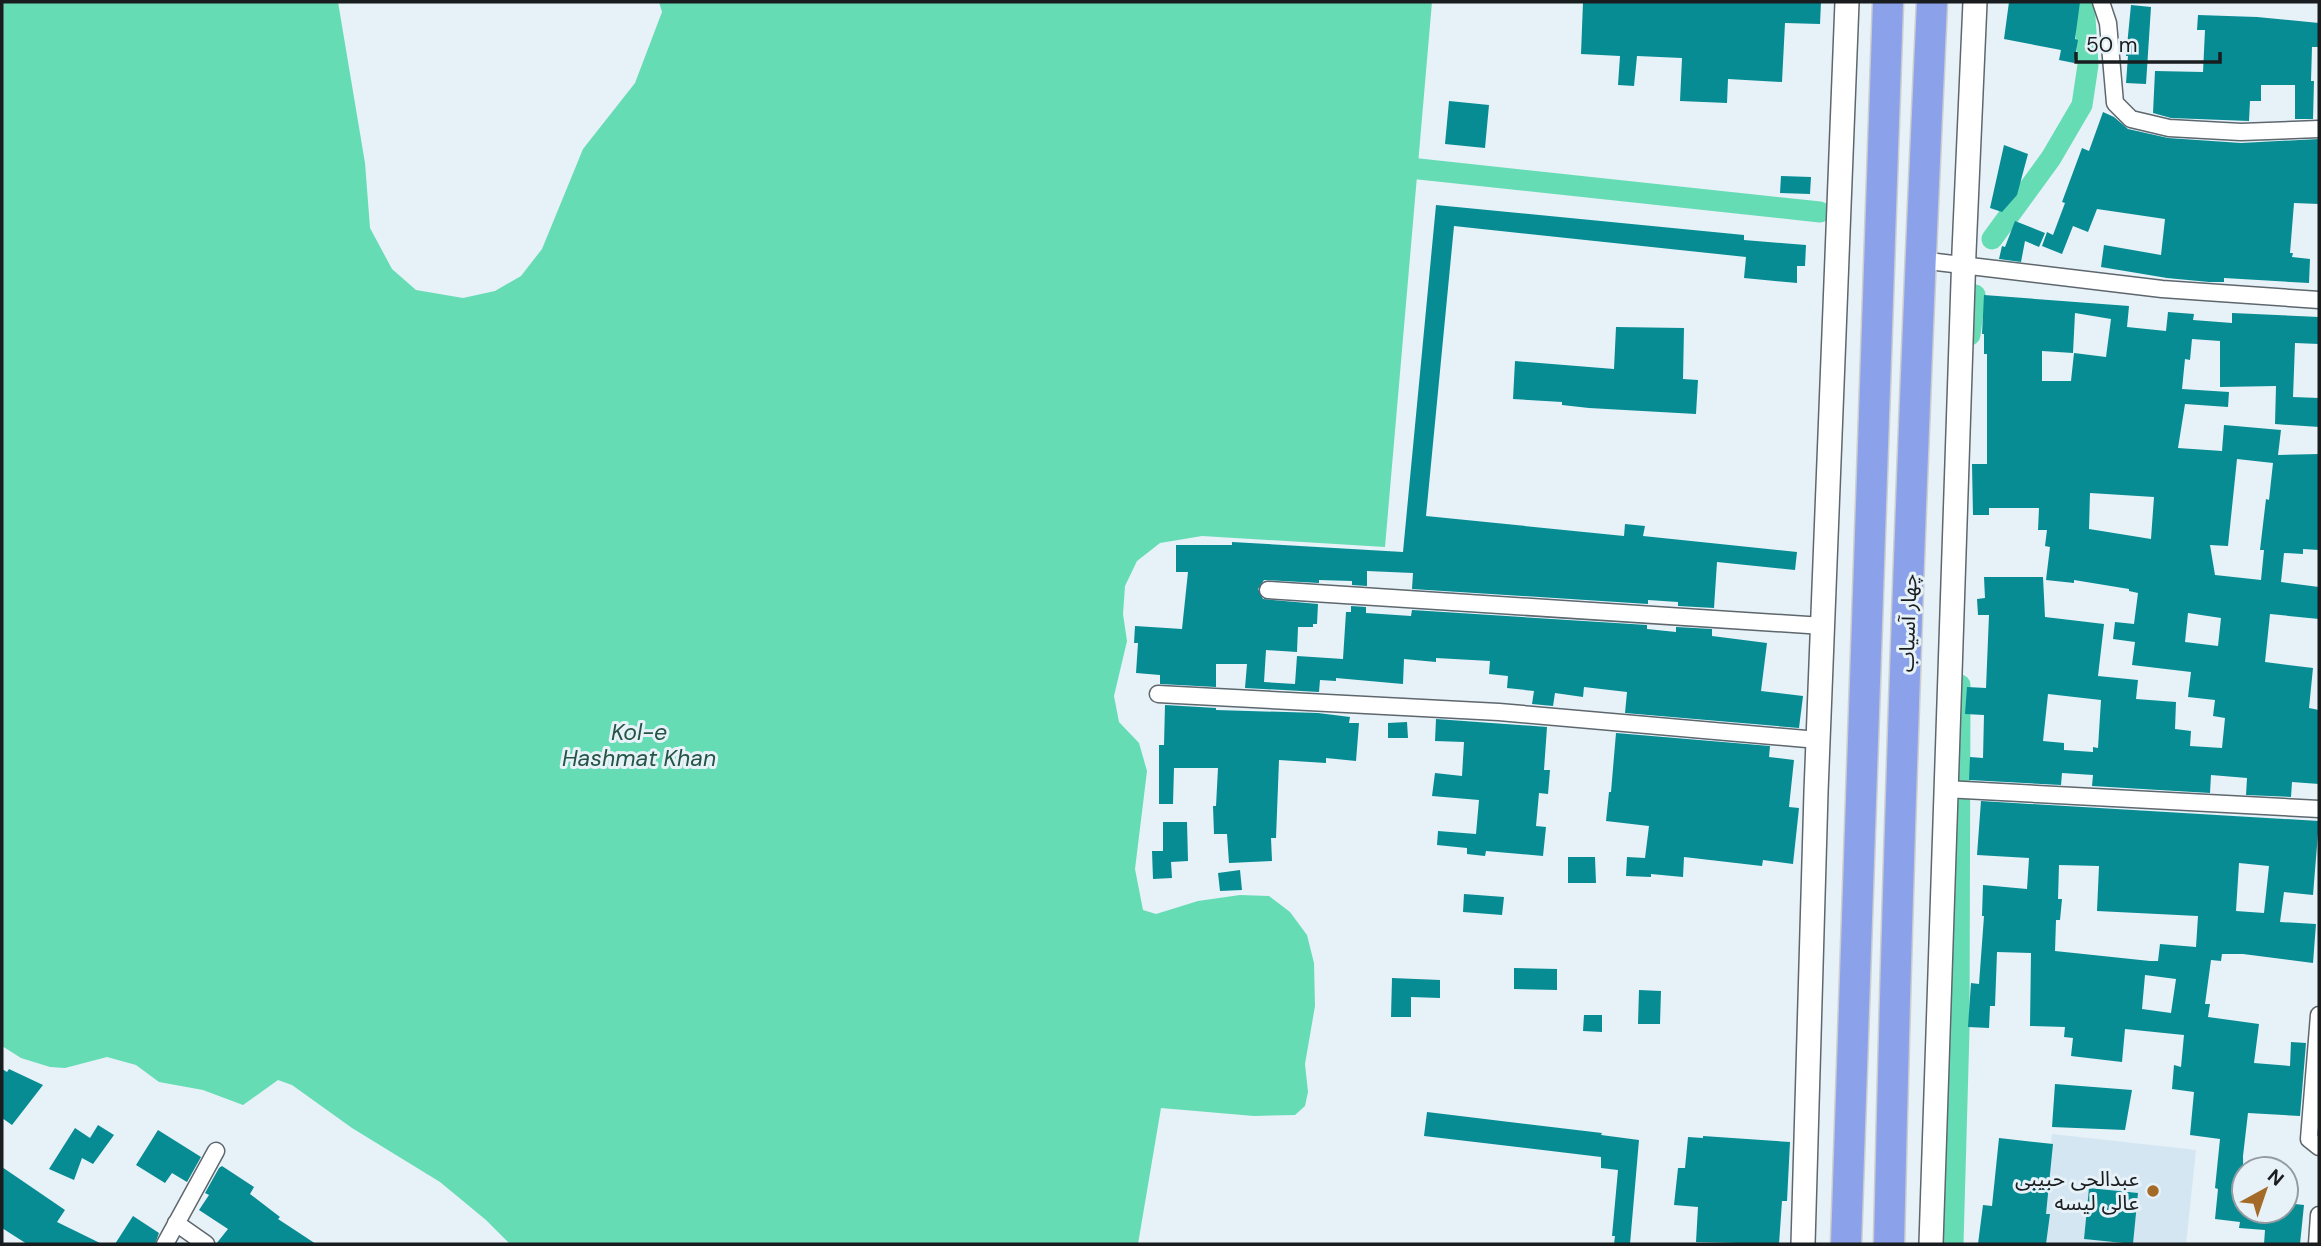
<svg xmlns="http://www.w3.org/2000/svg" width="2321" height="1246" font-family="'DM Sans','Noto Sans Arabic',sans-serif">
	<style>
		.built { fill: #d4e6f1 }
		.water { fill: #66dcb4 }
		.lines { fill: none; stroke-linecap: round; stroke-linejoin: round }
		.canal { stroke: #66dcb4; stroke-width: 21 }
		.building { fill: #078c94; fill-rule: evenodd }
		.street-casing { stroke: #5e676d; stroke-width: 19 }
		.secondary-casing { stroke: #5e676d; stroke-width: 26 }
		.highway-casing { stroke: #cccdce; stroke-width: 33 }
		.street { stroke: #fff; stroke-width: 16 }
		.secondary { stroke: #fff; stroke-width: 23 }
		.highway { stroke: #8ba1ea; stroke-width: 30 }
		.poi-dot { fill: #a36a28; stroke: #e7f1f8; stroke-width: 2.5 }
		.labels { text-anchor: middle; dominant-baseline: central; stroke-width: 6; stroke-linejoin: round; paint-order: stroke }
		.street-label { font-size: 21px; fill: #191d1f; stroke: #e7f1f8 }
		.poi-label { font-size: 21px; fill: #191d1f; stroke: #e7f1f8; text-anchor: end }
		.water-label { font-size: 23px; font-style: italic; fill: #245545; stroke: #e7f1f8 }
	</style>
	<rect width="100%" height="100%" fill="#e7f1f8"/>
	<path class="built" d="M2052,1134l144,16 -10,94h-53l5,-51 -48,-5 -6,51 45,5h-88z"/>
	<path class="water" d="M2,2h336l27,161 5,65 22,41 24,21 47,8 32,-7 26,-15 21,-27 41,-100 52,-66 27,-71 -3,-10h773l-47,545 -183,-11 -42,7 -23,18 -12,25 -2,28 4,27 -13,55 5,26 20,21 8,28 -12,98 8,41 13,4 42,-13 42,-6 29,1 21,16 17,23 7,28 1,43 -10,58 3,28 -3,14 -10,9 -41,1 -93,-8 -23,136h-628l-24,-24 -46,-38 -88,-54 -60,-43 -14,-5 -35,25 -40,-15 -44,-8 -23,-17 -29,-8 -42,11 -15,-1 -29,-9 -19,-12z"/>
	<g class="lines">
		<path class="canal" d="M1391,166l429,46
			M1992,239l59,-81 31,-53 6,-40 -4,-63
			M1970,335l5,-40
			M1953,1244l6,-214 1,-345"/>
	</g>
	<path class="building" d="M1583,2h238l-1,22 -35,-1 -3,59 -54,-3 -1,24 -47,-2 2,-43 -45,-2 -3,30 -16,-1 2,-29 -39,-2z
		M2009,2h71l-5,37 3,1 -4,23 -15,-3 2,-10 -57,-11z
		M2131,5l20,2 -5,77 -20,-1 2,-27h-2z
		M2198,15l59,2 62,6v24h-7l-1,34h3l-1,38h-18v-34h-34v16h-11l-1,20 -78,-3 -18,-5 2,-42 48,1 2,-42h-8z
		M1449,101l40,4 -4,43 -40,-4z
		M2103,112l11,5 14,12 40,9 73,5 78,-4v65l-25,-1 -4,50h3l-1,4 18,2 -1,24 -85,-5v4h-15l-42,-4 -66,-11 3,-22 57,10 4,-36 -68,-10 -9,23 -15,-6 -11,28 -20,-8 5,-14 6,3 12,-32 -3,-1 20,-54 7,3z
		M2004,145l24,9 -11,41 -15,17 -12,-4z
		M1781,176l30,1 -1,17 -30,-1z
		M1436,205l308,30v5l62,5 -1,21h-8v17l-53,-5 2,-21 -292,-31 -28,290 198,20 1,-12 20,2 -2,10 154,16 -2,18 -78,-8 -3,46 -36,-2v-4l-30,-2v4l-236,-15 1,-16 -46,-2v15l-15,-1v-4l-33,-1v3l-55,-3 -6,9 5,10 55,5 -1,20h-4v3h-15l-1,25 -31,-2 -2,32 31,2 2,-28 46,3 3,-47h5v-6l15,1v6l45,3 1,-6 235,15v4l29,3v-5l36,2v7l55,7 -6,48 42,5 -4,32 -174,-15 2,-21 -43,-5 -1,10 -28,-4 -2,13 -21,-2 2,-13 -27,-3 1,-12 -19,-2 1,-13 -54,-3v4l-32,-3 -1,25 -67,-6v3l-16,-1 -1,12 -74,-4 2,-24h-31v23l-56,-3v-9l-24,-2 2,-30h-4l1,-17 47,3 6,-57h-12v-27h56v-3l171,10z
		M2015,221l30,12 -6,14 -14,-6 -4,21 -22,-3 3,-13 3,1z
		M1984,295l145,11 -2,21 39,4 2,-19 26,2 -1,6 39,3v-10l87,4v27l-24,-1 -2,54 26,1v29l-44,-3 1,-38 -56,1v-46l-28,-2 -2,21 -5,-1 -3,30 47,3 -1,15 -43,-3 -7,44 44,3 2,-26 57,5 -3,25 41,-1v96l-16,-1v5l-19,-1 -3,29 38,5v32l-49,-5 -5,48 48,6 -4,40 10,2v74l-27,-2 -1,15 -45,-2 1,-17 -36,-3 -1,18 -118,-7 1,-11 -31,-2 -1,12 -92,-5 1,-23 13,1 1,-43 -19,-1 2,-27 19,1 3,-73h-11l-1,-16 8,-1 -1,-21h59l2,40 59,7 -6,52 40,4 -2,19 40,3 -1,27 16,2 -1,15 32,2 3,-30 -12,-2 2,-16 -27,-3 3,-25 -59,-7 3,-23 -22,-3 2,-17 19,2 4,-31 -9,-2v-2l-55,-9v3l-28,-3 4,-33 -5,-1 2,-16h-9l1,-22h-50v7h-16l-1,-51h15v-110h-3v-20h-2zM2075,313l36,6 -5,38 -32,-4 -3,28h-29v-30l31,2zM2237,459l36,4 -4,37 -3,-1 -6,51h4l-3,30 -46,-5 -5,-30 18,1zM2090,493l64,4 -3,42 -62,-10zM2188,613l33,5 -3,28 -33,-4zM2048,694l53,6 -3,48 -5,-1v5l-29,-2v-7l-21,-2z
		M1616,327l68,1 -1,51 15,1 -2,34 -107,-6 -27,-3v-3l-49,-3 2,-38 99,8z
		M1165,705l51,3v2l102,3 32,4 -1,6h10l-3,38 -30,-3v5l-47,-3 -3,78h-5l1,23 -43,2 -2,-29h-13l-1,-28h3l2,-38h-44l-1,36h-14v-59h5z
		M1436,719l111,8 -3,43h6l-2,24 -9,-1 -3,33 10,1 -3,29 -57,-5 -1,5 -18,-2v-6l-30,-3 1,-14 38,3 3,-34 -47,-4 3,-23 27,3 2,-34 -29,-1z
		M1407,722l1,16h-20v-15z
		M1616,733l154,13 -1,11 25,3 -5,47 10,1 -6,56 -30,-4 -1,6 -78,-9 -1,20 -32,-3v3l-25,-1 1,-19 18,1 4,-32 -43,-5 3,-29h2z
		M1981,801l338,20 -6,74 -29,-3 -4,30 36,2 -3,39 -70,-9h-21l-1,7 -10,-1 -6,44h5l-2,13 51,7 -5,39 36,3 1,-24 15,1 -6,73 -52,-3 -5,43 1,55h42v-8l18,2 -4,39h-36l1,-14 -26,-2 1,-6 -25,-3 3,-30 -3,-1 5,-49 -30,-4 4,-43 -22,-3 2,-24 7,2 3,-32 -59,-6 -3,33 -51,-6 2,-18 -9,-1 1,-10 -35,-1 1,-73 -34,-1 -2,54h-5l-1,22 -21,-1 3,-44 8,1 5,-68h-2l1,-31 44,4 2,-31 -52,-3zM2239,863l30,3 -5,47 -28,-2zM2059,865l40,1 -2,45 101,5 -2,31 -36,-3 -2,17h-8l-95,-10 1,-31h4l2,-21h-4zM2145,975l31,4 -5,34 -29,-4z
		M1163,822h24l1,39 -17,1 1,16 -19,1 -1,-28h11z
		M1568,857h27l1,26h-28z
		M1240,870l2,20 -22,1 -2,-18z
		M1464,894l40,3 -2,18 -39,-3z
		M1514,968l43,1v21l-43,-1z
		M1392,978l48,2v18l-29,-1v20h-20z
		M1639,990l22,1 -1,33h-22z
		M1584,1015h18v17l-19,-1z
		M2,1069l5,3 2,-3 34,16 -31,40 -10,-7z
		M2055,1084l77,6 -7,40 -73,-3z
		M1427,1112l175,21 -1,2 38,5 -9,104h-16l1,-8h-3l6,-66 -17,-2v-11l-177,-21z
		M98,1125l16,10 -21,29 -11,-6 -8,22 -25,-11 26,-41 15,10z
		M158,1130l43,27 -14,25 -15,-9 -7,10 -29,-18z
		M1703,1136l87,6 -3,59h-5l-3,43 -83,-2 2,-35 -24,-2 4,-37h7l3,-31 15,1z
		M1999,1138l54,6 -7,70h4l-4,30h-68l5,-39 9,1z
		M222,1166l32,21 -4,7 30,23 -2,2 38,25h-100l12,-15 -29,-19 10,-15 -4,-2 14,-25z
		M2,1167l63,43 -8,12 45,22h-75l-25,-16z
		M2089,1188l49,5 -5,51 -49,-5z
		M133,1216l26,17 -4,11h-40z"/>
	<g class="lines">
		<defs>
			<path id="street" d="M2101,2l7,21 7,80 16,16 38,9 72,4 78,-3
				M1920,260l242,29 157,11
				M1268,590l555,36
				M1158,694l341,18 319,28
				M1945,789l374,20
				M2319,1015l-10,124 10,8
				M176,1223l30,21
				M165,1244l51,-93
				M2317,1244l2,-29"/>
			<path id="secondary" d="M1803,1244l13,-452 31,-790
				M1931,1244l33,-992 11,-250"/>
			<path id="highway" d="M1846,1244l42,-1242
				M1889,1244c9,-414 24,-828 43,-1242"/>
		</defs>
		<use href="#street" class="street-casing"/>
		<use href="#secondary" class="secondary-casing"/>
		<use href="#highway" class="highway-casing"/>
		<use href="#street" class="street"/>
		<use href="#secondary" class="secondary"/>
		<use href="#highway" class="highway"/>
	</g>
	<circle class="poi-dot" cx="2153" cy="1191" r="7"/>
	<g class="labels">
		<g class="street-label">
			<text transform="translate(1908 623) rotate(-88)">چهار آسیاب</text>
		</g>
		<g class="poi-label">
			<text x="2139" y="1179">عبدالحی حبیبی<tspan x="2139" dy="24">عالی لیسه</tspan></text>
		</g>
		<g class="water-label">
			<text x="639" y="732">Kol-e<tspan x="639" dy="26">Hashmat Khan</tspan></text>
		</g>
	</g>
	<rect width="2321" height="1246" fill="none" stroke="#191d1f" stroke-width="7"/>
	<g transform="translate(2265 1190) rotate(40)"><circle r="33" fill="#e7f1f8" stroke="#959ca1" stroke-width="2"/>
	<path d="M0-5L12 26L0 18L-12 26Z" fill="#a36a28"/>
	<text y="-10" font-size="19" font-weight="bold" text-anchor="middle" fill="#191d1f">N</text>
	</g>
	<path d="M2076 52v10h144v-10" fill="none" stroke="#191d1f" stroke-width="3.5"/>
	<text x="2086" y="52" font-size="21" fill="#191d1f" stroke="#e7f1f8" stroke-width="5" paint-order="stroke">50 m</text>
</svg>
